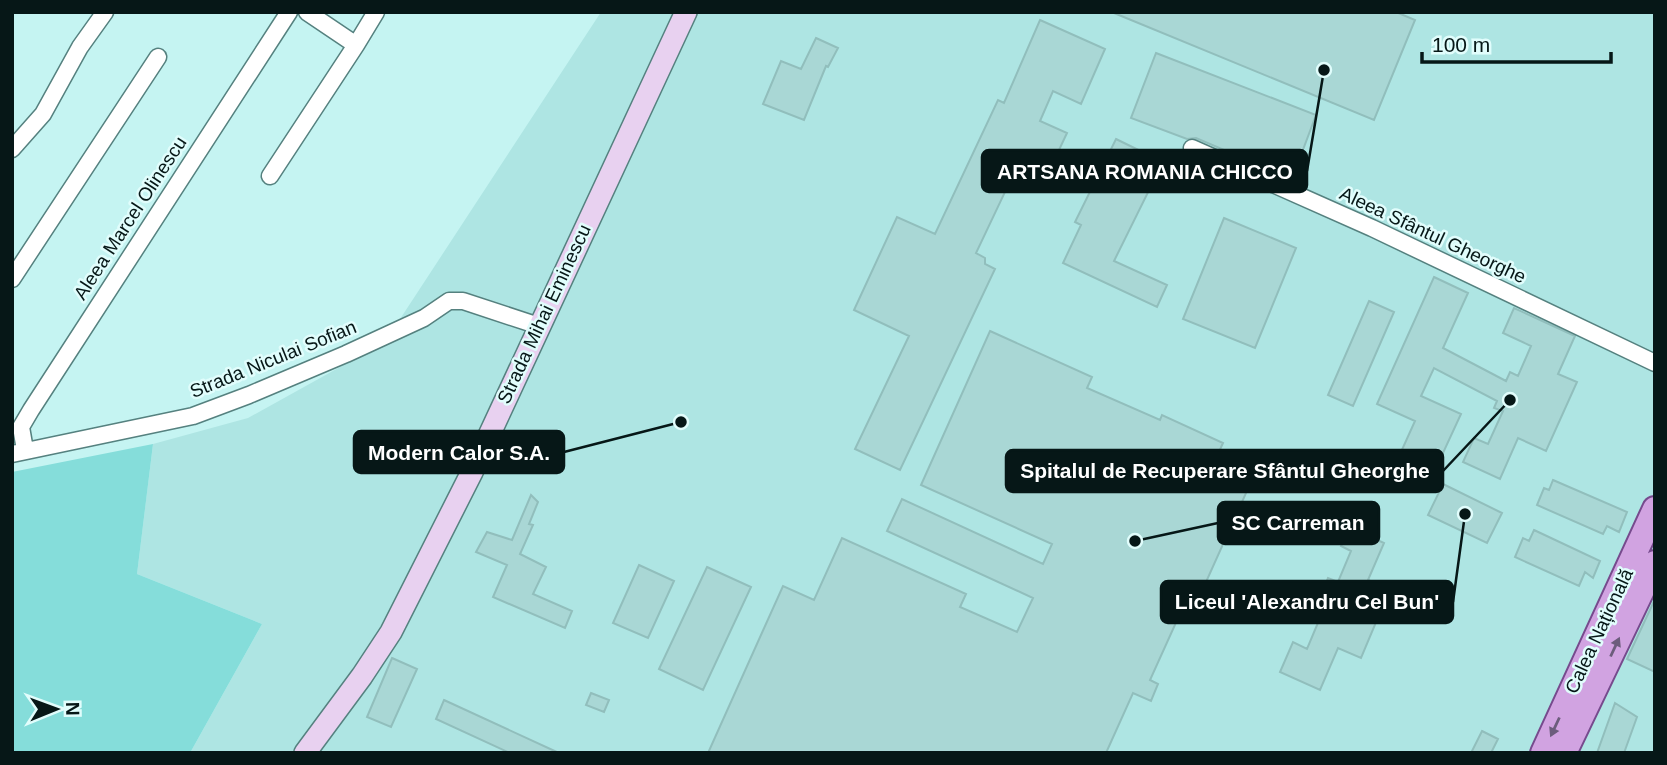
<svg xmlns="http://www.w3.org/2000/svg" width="1667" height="765" font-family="Helvetica,sans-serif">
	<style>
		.built { fill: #aee5e3 }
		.green { fill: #85ddda }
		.building { fill: #a9d7d5; stroke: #91bebc; stroke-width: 2 }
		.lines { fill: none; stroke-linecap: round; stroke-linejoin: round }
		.street-casing { stroke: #55817f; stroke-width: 19 }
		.secondary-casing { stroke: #55817f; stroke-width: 24 }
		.primary-casing { stroke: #764a8d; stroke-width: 28 }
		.street { stroke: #fff; stroke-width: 16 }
		.secondary { stroke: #e8d1f0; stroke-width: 21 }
		.primary { stroke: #d1a3e1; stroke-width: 24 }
		.oneway { fill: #6c5d7c }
		.labels { text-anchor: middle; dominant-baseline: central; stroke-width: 5; stroke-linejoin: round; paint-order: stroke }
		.street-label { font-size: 19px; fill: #061717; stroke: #e1fdfc }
		.leader { fill: none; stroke: #061717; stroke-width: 2.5 }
		.callout-dot { fill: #061717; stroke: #e1fdfc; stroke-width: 2.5 }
		.callout { fill: #061717; stroke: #061717; stroke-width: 2.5 }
		.callout-label { font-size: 21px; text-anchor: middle; font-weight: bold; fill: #fff }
	</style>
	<rect width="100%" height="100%" fill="#c5f4f2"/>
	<path class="built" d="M601,12h1054v741h-1465l72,-129 -125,-50 16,-130 95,-26 137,-76z"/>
	<path class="green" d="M153,444l-16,130 125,50 -72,129h-178v-281z"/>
	<path class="building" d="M1396,12l19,8 -41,100 -260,-107z
		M1040,20l65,29 -24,55 -28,-13 -13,30 27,12 -16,34 -28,-13 -47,99 9,5v6l10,5 -95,201 -45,-21 54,-113 -55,-26 43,-93 38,17 63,-134 6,3z
		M816,38l22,10 -10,19 -2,-1 -22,54 -41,-16 18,-43 20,8z
		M1156,53l160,62 -24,64 -96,-41 -9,1 -56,-21z
		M1116,139l47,23 -49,99 53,24 -10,22 -94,-44 18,-38 -6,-3z
		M1224,218l72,30 -41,100 -72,-29z
		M1434,277l34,16 -25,55 63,33 4,-9 8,4 13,-30 -28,-13 11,-25 61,28 -17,38 19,8 -31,69 -28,-13 -18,41 -37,-17 11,-24 14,6 15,-33 -9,-3 3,-7 -63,-33 -13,28 40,18 -30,65 -35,-16 19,-42 -38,-17z
		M1369,301l25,11 -41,94 -25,-11z
		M990,331l102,46 -5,11 73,32 2,-5 61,28 -6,13 38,17 -62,138 -10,-4 -33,73 8,4 -7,17 -18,-8 -27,60h-398l75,-167 31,14 28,-62 124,56 -6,13 57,25 16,-34 -146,-67 15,-32 141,65 9,-20 -131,-59z
		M1553,480l74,32 -8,20 -12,-6 -4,8 -66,-29 7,-17 5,2z
		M1443,484l59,29 -15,30 -59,-28z
		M531,495l7,7 -9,22 4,1 -13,29 26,13 -13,27 39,17 -7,17 -72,-31 14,-32 -31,-13 11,-20 25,8z
		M1349,527l35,16 -16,37 22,9 -29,69 -23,-10 -18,42 -40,-18 13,-30 14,7 13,-31 -7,-3 15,-37 10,4 13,-31 -10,-5z
		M1534,530l66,31 -7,17 -8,-6 -6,14 -64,-29 8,-19 6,3z
		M639,565l35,16 -26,57 -35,-15z
		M707,567l44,20 -48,103 -44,-21z
		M1655,599v73l-28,-13z
		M392,658l25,11 -26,58 -24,-10z
		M591,693l18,7 -5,12 -18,-7z
		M444,700l115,53h-49l-74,-34z
		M1615,703l22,14 -13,36h-27z
		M1482,731l16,8 -7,14h-20z"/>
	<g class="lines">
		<defs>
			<path id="street" d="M307,12l49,33 20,-33
				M1192,148l180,80 283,135
				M12,149l31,-35 37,-67 25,-35
				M270,176l86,-131
				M12,279l146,-222
				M25,450l-4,-23 10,-17 258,-398
				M12,454l181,-38 56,-21 97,-41 78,-36 25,-17h14l76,25"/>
			<path id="secondary" d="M305,753l57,-77 29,-44 81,-160 214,-460"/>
			<path id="primary" d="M1543,753l112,-244
				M1564,753l91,-190"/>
		</defs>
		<use href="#street" class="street-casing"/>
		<use href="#secondary" class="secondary-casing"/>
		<use href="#primary" class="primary-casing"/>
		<use href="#street" class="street"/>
		<use href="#secondary" class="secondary"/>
		<use href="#primary" class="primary"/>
	</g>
	<defs><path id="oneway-solid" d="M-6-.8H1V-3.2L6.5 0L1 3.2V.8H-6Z" transform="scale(1.75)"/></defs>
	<g class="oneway">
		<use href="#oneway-solid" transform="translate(1615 647) rotate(-65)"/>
		<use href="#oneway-solid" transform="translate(1555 727) rotate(115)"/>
	</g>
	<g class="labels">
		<g class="street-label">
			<text transform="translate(130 218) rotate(-57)">Aleea Marcel Olinescu</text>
			<text transform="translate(1433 235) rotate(25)">Aleea Sfântul Gheorghe</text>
			<text transform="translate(544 314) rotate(-65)">Strada Mihai Eminescu</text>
			<text transform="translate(273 359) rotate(-22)">Strada Niculai Sofian</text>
			<text transform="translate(1599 631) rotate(-65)">Calea Națională</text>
		</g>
	</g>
	<path class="leader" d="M1324 70L1307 171M681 422L564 452M1510 400L1443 471M1135 541L1218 523M1465 514L1453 602"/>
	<g class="callout-dot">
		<circle cx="1324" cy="70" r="7"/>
		<circle cx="681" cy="422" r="7"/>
		<circle cx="1510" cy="400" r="7"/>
		<circle cx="1135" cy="541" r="7"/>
		<circle cx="1465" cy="514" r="7"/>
	</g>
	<g class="callout">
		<rect x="982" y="150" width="325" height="42" rx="7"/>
		<rect x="354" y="431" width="210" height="42" rx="7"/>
		<rect x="1006" y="450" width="437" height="42" rx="7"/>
		<rect x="1218" y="502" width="161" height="42" rx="7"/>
		<rect x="1161" y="581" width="292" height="42" rx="7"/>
	</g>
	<g class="callout-label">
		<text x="1145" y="179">ARTSANA ROMANIA CHICCO</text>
		<text x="459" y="460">Modern Calor S.A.</text>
		<text x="1225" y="478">Spitalul de Recuperare Sfântul Gheorghe</text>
		<text x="1298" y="530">SC Carreman</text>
		<text x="1307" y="609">Liceul 'Alexandru Cel Bun'</text>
	</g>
	<rect width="1667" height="765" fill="none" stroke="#061717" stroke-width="28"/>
	<g transform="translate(56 709) rotate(89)" stroke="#e1fdfc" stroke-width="5" paint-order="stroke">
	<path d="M0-5L12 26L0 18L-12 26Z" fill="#061717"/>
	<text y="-10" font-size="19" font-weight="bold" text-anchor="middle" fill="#061717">N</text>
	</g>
	<path d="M1422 52v10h189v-10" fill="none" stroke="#061717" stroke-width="3.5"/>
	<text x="1432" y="52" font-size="21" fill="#061717" stroke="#e1fdfc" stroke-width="5" paint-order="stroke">100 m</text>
</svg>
